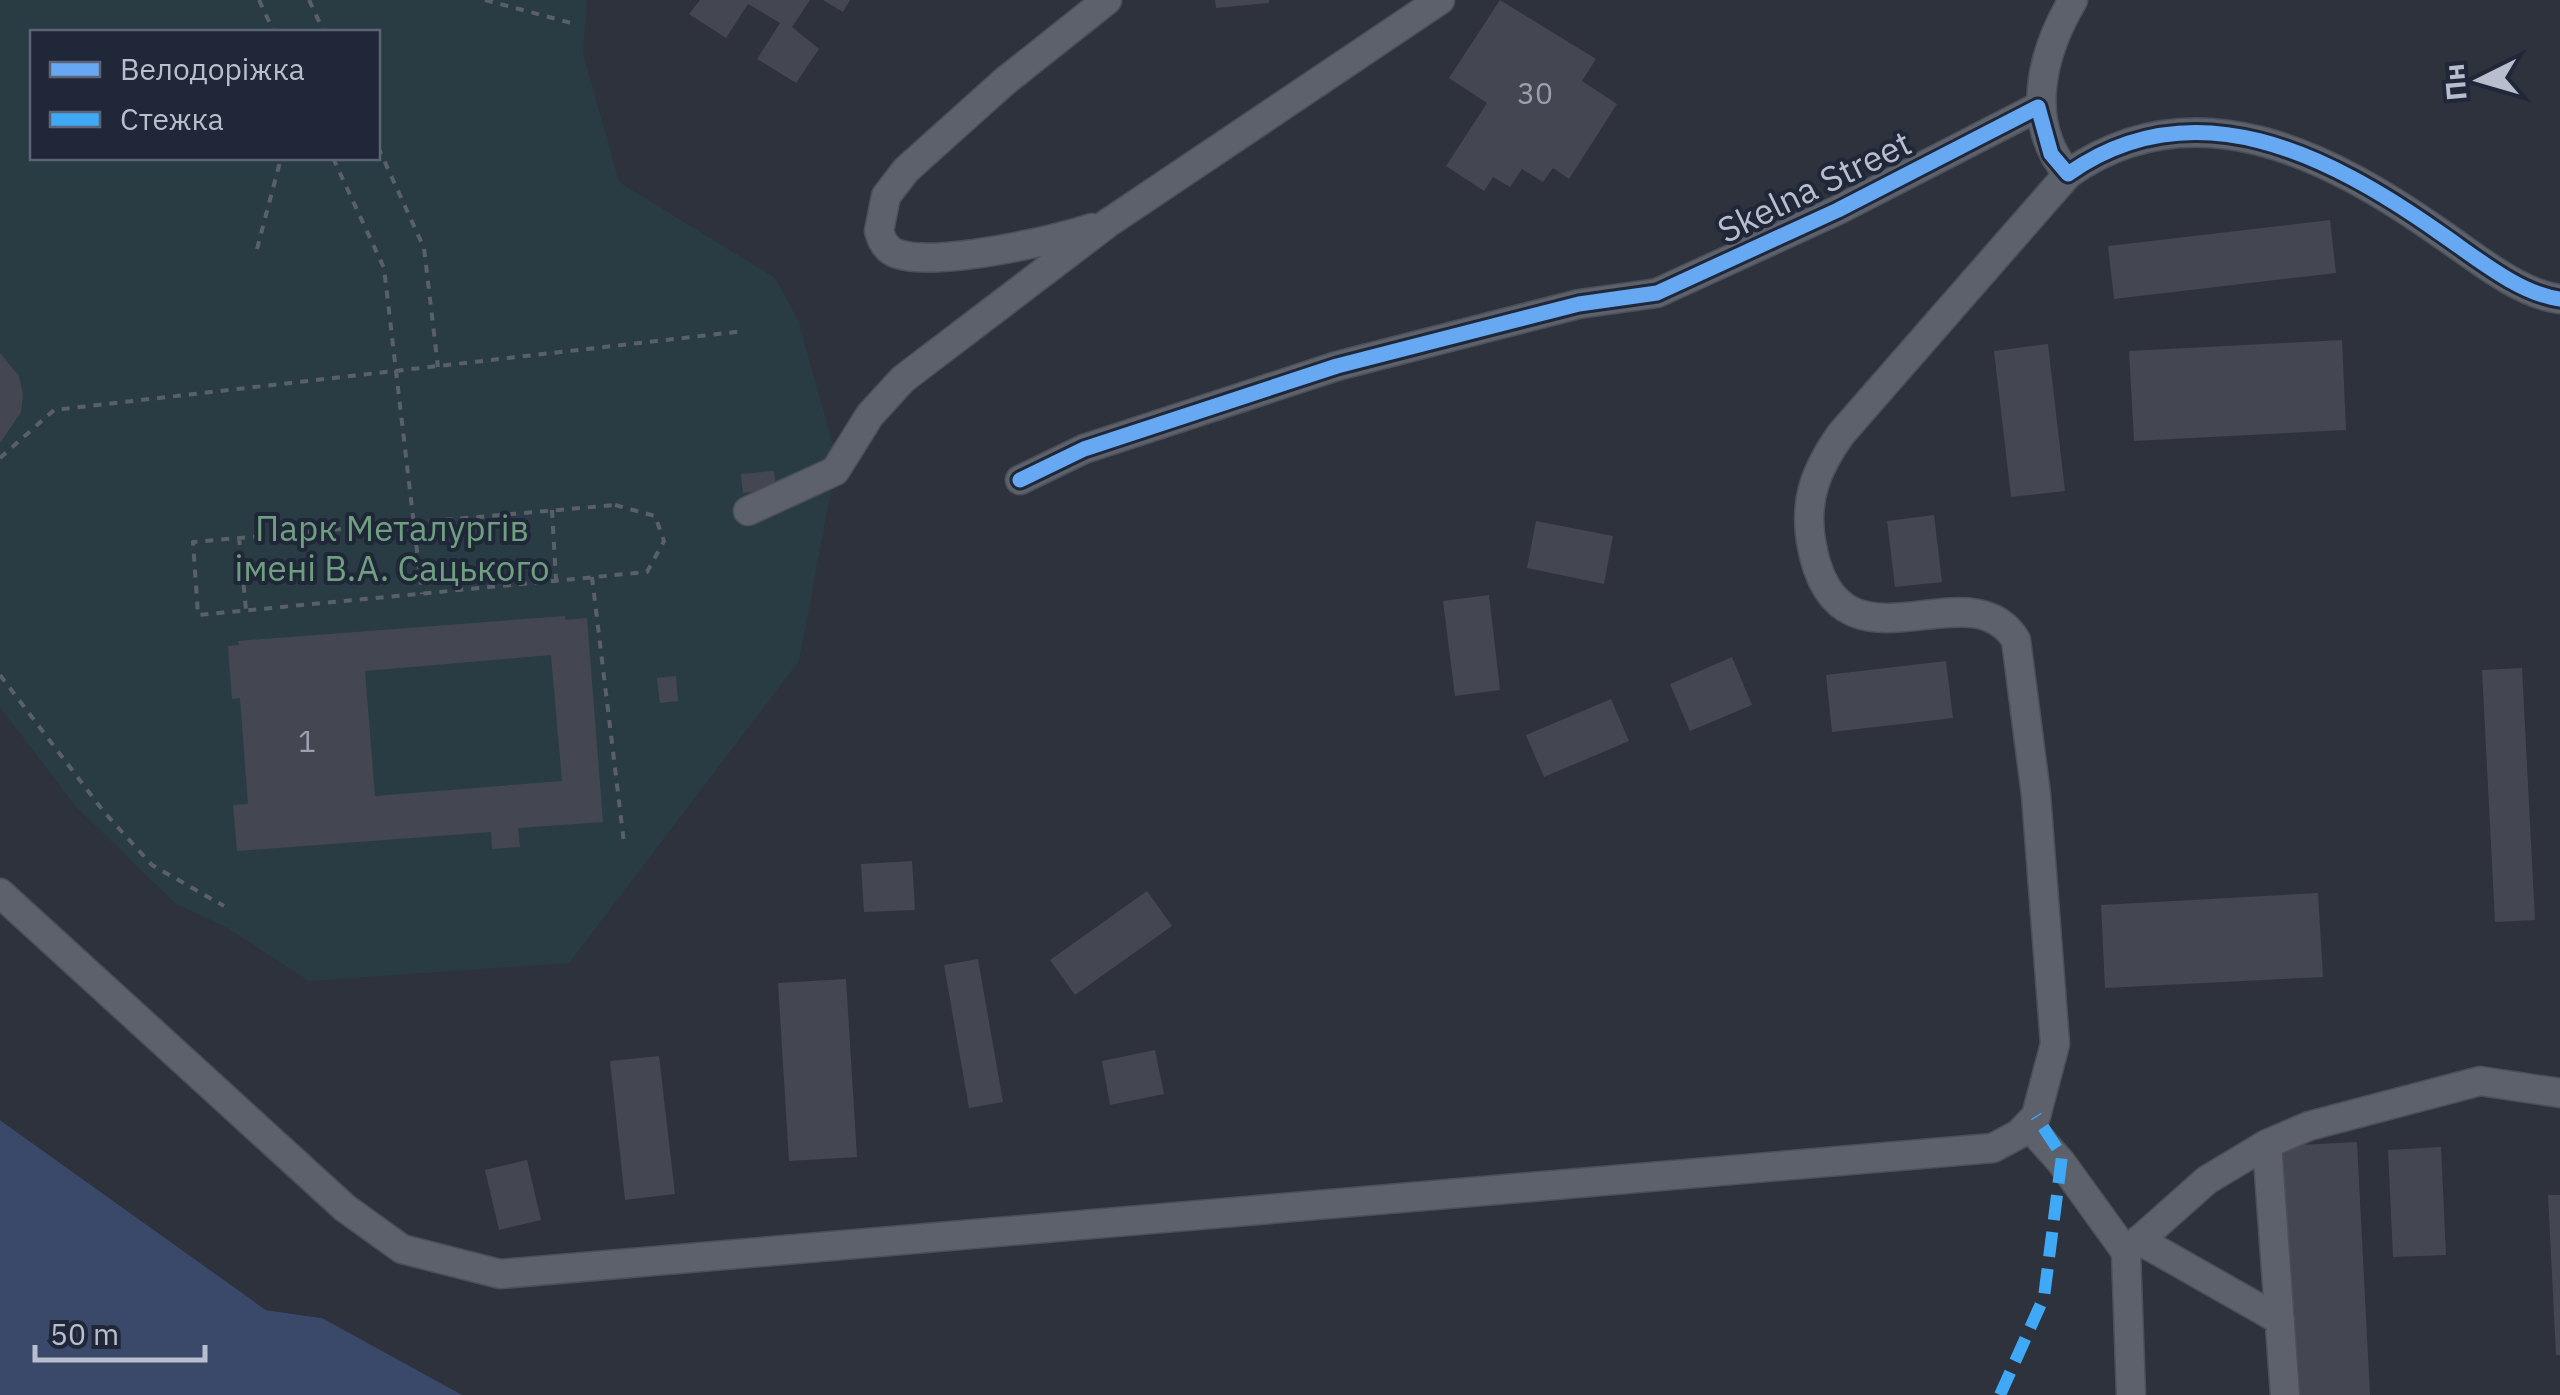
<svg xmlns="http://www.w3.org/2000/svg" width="2560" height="1395" font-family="'IBM Plex Sans',sans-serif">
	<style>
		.green { fill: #293c44; fill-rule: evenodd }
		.water { fill: #3a4969 }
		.pier { fill: #2d323d }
		.building { fill: #444752; fill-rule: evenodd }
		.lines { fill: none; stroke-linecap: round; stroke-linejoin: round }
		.minor-casing { stroke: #4b4f57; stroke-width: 31 }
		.path { stroke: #5a6067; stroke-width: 4; stroke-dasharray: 8 8; stroke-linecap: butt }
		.minor { stroke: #5d616b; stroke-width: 28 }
		.quiet { stroke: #3fa9f5; stroke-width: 12; stroke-dasharray: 25 12; stroke-linecap: butt }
		.cycleway-casing { stroke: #1f2739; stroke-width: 21 }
		.cycleway { stroke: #66a8f1; stroke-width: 15 }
		.labels { text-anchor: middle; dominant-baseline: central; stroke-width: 8; stroke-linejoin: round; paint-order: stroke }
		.number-label { font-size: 30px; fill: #9ba0ae }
		.street-label { font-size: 35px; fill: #b8becd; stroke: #1f2739 }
		.park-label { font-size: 35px; fill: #6e9f7e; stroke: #1f2739 }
	</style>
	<rect width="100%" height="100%" fill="#2d323d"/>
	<path class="green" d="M0,0h587l-4,54 36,128 156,96 23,42 39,139 -38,202 -230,302 -260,18 -83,-54 -50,-23 -99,-96 -77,-101zM32,32h346v126h-346z"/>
	<path class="water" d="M0,1120l266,190 56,8 140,77h-462z"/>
	<path class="pier" d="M0,1115l268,190 57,9 -3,4 -56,-8 -266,-190z"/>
	<path class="building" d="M700,0h110l-18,27 27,22 -23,34 -39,-24 23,-36 -32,-19 -22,34 -37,-24z
		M823,0h27l-7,12z
		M1215,0h54v3l-53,5z
		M1500,0l96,59 -14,22 35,23 -48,75 -16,-11 -10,14 -21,-13 -12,18 -17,-10 -9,14 -38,-25 41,-63 -38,-25z
		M2330,220l6,53 -222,26 -6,-53z
		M2342,340l4,90 -212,11 -5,-90z
		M2048,344l17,147 -54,6 -17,-146z
		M0,353l19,23 4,18 -2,18 -21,31z
		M774,471l2,18 -33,4 -2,-19z
		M1934,515l8,67 -47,5 -8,-66z
		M1536,521l77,15 -9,48 -77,-16z
		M1489,595l11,95 -45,6 -12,-95z
		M565,616v4l22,-2 16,204 -85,6 2,19 -28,2 -1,-17 -254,19 -4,-46 15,-1 -8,-106 -8,1 -4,-53 11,-1 -1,-4zM551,655l11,126 -187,15 -10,-125z
		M1732,657l20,48 -62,26 -20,-47z
		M1946,661l7,57 -121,14 -6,-57z
		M2522,668l13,252 -40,2 -13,-252z
		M676,676l2,25 -18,2 -3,-25z
		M1611,699l18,42 -85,36 -18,-42z
		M912,861l3,49 -51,2 -3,-48z
		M1147,891l25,35 -97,69 -25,-35z
		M2318,893l5,84 -218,11 -4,-83z
		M978,959l25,143 -34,6 -25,-143z
		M846,979l11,178 -68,4 -11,-178z
		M1155,1050l9,44 -54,11 -8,-44z
		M659,1056l16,138 -50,6 -15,-139z
		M2357,1142l13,253h-78l-13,-249z
		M2441,1147l5,108 -53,2 -5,-107z
		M527,1160l14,60 -42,10 -14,-60z
		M2548,1195h12v160h-4z"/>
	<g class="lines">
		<defs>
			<path id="minor" d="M2073,0c-32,54 -49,123 -5,174 126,-89 261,-19 372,59 34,23 79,61 120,66
				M1092,228c-41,13 -154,39 -194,26 -11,-3 -16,-12 -19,-23l7,-35 20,-26 98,-88 103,-82
				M1020,480l64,-31 253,-83 242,-62 78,-11 181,-83 200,-103
				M748,511l87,-40 35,-56 33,-36 205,-156 332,-223
				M0,893l345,315 57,41 98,25 1493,-126 26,-14 17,-18 19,-72 -19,-249 -20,-155c-48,-78 -181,50 -205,-99 -7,-43 6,-73 30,-107l227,-260
				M2028,1125l33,37 65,90 5,143
				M2267,1144l18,251
				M2139,1240l141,80
				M2126,1252l81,-72 60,-36 42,-18 171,-45 80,12"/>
		</defs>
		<use href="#minor" class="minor-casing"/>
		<path class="path" d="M259,0l15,32
			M309,0l15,32
			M485,0l90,24
			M378,147l46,101 14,119
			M333,158l51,110 38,326
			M257,249l24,-91
			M0,458l54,-48 690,-79
			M615,505l40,11 9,25 -17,31 -449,43 -5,-73z
			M552,510l4,71
			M239,537l7,73
			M592,577l32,266
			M0,675l104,137 48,53 72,41"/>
		<use href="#minor" class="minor"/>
		<path class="quiet" d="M2000,1395l44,-98 18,-141 -26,-40"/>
		<defs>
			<path id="cycleway" d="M1020,480l64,-31 253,-83 242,-62 78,-11 181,-83 200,-103 13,47 17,20c126,-89 261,-19 372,59 34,23 79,61 120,66"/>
		</defs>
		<use href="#cycleway" class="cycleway-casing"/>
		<use href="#cycleway" class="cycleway"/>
	</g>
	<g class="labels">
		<g class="number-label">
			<text x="1535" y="92">30</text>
			<text x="307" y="740">1</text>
		</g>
		<g class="street-label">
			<text transform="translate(1814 186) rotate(-26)">Skelna Street</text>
		</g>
		<g class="park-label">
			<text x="392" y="528">Парк Металургів<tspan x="392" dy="40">імені В.А. Сацького</tspan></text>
		</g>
	</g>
	<rect x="30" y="30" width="350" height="130" fill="#1f2739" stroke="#5c6374" stroke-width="2.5"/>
	<rect x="50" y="62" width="50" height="15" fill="#66a8f1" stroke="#5c6374" stroke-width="2.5"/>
	<text x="120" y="80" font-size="30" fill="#b8becd">Велодоріжка</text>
	<rect x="50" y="112" width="50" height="15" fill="#3fa9f5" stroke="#5c6374" stroke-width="2.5"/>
	<text x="120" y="130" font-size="30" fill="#b8becd">Стежка</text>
	<g transform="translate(2480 80) rotate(265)" stroke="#1f2739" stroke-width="8" paint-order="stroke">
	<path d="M0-8L18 38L0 25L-18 38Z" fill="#b8becd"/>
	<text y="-15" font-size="28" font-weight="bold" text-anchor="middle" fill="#b8becd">Пн</text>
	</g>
	<path d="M35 1345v15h170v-15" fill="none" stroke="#b8becd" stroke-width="5"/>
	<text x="50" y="1345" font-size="30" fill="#b8becd" stroke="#1f2739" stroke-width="8" paint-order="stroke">50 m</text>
</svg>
